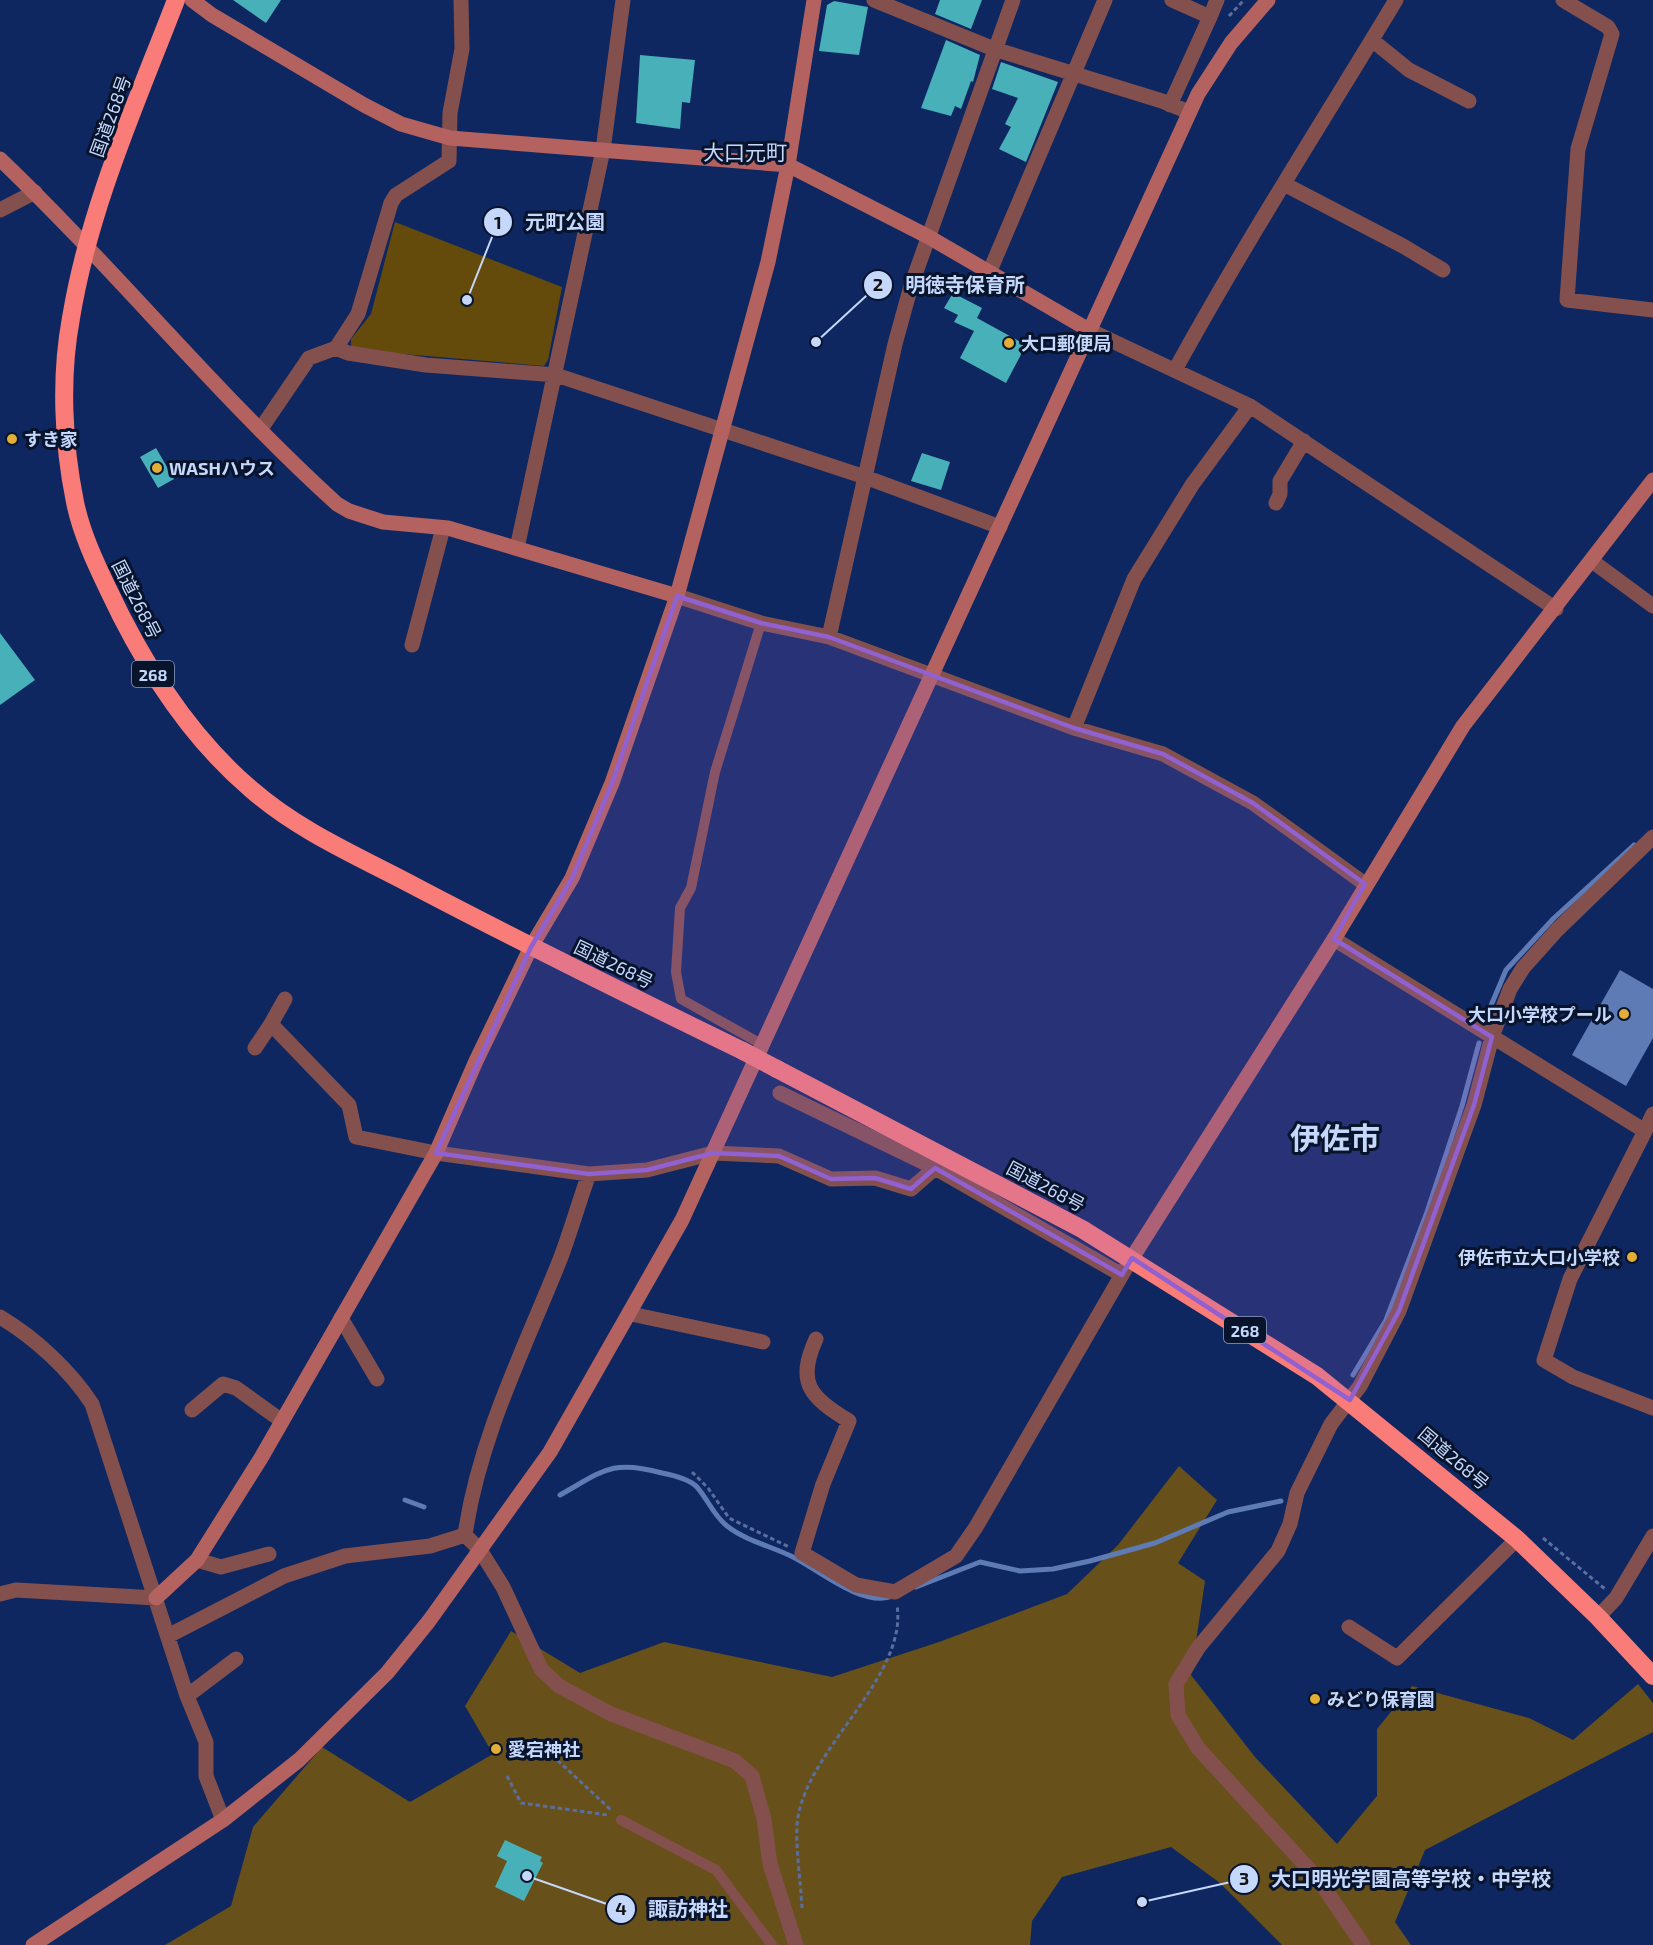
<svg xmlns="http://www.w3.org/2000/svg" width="1653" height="1945" font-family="'Exo 2','Noto Sans JP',sans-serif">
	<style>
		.green { fill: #654b0b }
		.forest { fill: #68501b }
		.water { fill: #5e7bb5 }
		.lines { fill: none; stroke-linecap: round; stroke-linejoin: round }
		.stream { stroke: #5e7bb5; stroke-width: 5 }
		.building { fill: #47b0b9 }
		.path { stroke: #596f9f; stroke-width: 3; stroke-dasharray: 4.5 3; stroke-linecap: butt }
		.lane { stroke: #84504d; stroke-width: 10 }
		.street { stroke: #84504d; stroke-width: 15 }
		.secondary { stroke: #b4625f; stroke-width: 15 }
		.highway { stroke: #fa7c78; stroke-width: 18 }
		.highway-bridge { stroke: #fa7c78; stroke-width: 18 }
		.marked { fill: #9160d1; fill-opacity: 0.2; stroke: #9160d1; stroke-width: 4.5; stroke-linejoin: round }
		.poi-dot { fill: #e3ae35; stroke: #08132c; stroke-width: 2 }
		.labels { text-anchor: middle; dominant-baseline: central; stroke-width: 6; stroke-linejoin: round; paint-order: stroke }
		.shield { fill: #08132c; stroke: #8c9dbd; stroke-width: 1.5 }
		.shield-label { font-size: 16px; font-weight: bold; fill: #c5d8fb }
		.street-label { font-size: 18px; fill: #c5d8fb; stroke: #08132c }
		.poi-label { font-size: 18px; font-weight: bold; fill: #c5d8fb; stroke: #08132c; text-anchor: start }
		.quarter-label { font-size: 21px; fill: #c5d8fb; stroke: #08132c }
		.town-label { font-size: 30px; font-weight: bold; fill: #c5d8fb; stroke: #08132c }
		.leader { fill: none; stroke: #c5d8fb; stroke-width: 2 }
		.callout-dot { fill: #c5d8fb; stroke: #08132c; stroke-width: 2 }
		.mark-label { font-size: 18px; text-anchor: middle; font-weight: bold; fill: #111 }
		.callout-label { font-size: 20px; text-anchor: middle; font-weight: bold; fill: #c5d8fb; stroke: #08132c; stroke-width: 6; stroke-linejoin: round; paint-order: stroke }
	</style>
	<rect width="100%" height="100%" fill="#0e2760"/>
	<path class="green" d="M395,222l167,65 -14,73 -4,6 -189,-16 -4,-4v-7l20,-25z"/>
	<path class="forest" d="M1179,1466l38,34 -39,63 27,18 -14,94 64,82 82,87 40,-48v-67l35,-43 117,32 44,22 65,-56 15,19v29l-228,118 -30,72 16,23h-129l-62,-62 -49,-36 -109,30 -30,44 -2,24h-865l66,-39 22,-79 69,-80 88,55 83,-48 -28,-48 46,-75 69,42 84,-31 168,35 107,-35 128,-48 51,-49z"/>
	<path class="water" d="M1620,970l33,19v49l-27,48 -54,-31z"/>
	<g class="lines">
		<path class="stream" d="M1487,1015l19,-45 48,-52 80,-73
			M1353,1375l33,-55 40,-105 36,-109 17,-63
			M560,1495c43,-24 51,-36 102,-22 10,2 26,6 34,13 12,13 17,29 31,40 19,15 44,20 66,31 26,13 70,51 100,39
			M405,1500l19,7
			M916,1587l64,-25 40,9 33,-2 37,-8 65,-18 73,-31 53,-11"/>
	</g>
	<path class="building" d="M233,0h48l-15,23z
		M940,0h42l-11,29 -36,-15z
		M834,1l34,6 -9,48 -40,-4 8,-46z
		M946,40l34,15 -7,27 -2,-1 -10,28 -6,-3 -4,10 -30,-8z
		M640,55l55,5 -5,43 -8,-1 -2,27 -44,-6z
		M1001,62l57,20 -32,80 -27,-13 12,-22 -6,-3 13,-26 -26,-9z
		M953,293l29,15 -5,10 49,27 -20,38 -46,-25 14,-27 -20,-9 4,-7 -14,-7z
		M156,448l18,31 -16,9 -18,-31z
		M922,453l28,9 -9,28 -30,-9z
		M0,633l35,47 -35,25z
		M505,1840l37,17 -2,4 3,2 -19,38 -29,-14 12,-26 -10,-5z"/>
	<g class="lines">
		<path class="path" d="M1229,16l15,-16
			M692,1472l16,16 21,30 60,29
			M1543,1538l62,51
			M529,1754l25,3 57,53
			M507,1776l14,27 87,12
			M802,1908c-1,-23 -8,-70 -4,-91 12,-71 110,-141 99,-212"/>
		<path class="lane" d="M761,623l-46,149 -24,116 -11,20 -4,64 5,27 82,46
			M621,1820l95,50 56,75"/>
		<path class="street" d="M874,0l120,49 168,52 27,11
			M1563,0l45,27 4,7 -34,115 -11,151 86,10
			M1210,17l7,-17
			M1372,40l37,30 60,31
			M1170,105l40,-88 -38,-17
			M1284,184l119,62 40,24
			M0,210l35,-18
			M989,273l116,-273
			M1089,330l161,76 306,203
			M336,348l12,5 78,12 130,10 309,102 135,50
			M1175,370c69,-126 147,-247 221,-370
			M260,430l49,-72 27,-10 22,-34 33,-111 5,-8 53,-34 1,-48 12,-64 -1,-49
			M1276,503l4,-9v-13l24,-40
			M517,548l86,-398 20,-150
			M1592,561l61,45
			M677,596l84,27 68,14 245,91 89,26 90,49 112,81
			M829,637l66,-293 16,-58 102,-286
			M412,645l31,-117
			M1074,728l60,-149 58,-94 58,-79
			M1334,939l311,192 -75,148 -26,81 29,17 80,31
			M285,999l-14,25 78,81 7,32 80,16 153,21 58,-4 66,-17 66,3 52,23 44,-1 36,11 24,-21 187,107
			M255,1048l16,-24
			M780,1093l155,75
			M1645,1131l8,-17
			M631,1314l132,28
			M0,1317c35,21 70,53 92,87l95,292 19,46v34l17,44
			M341,1318l36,61
			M816,1339c-20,44 -6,58 33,82l-26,63 -21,69 54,32 39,7 61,-36 20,-29 151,-261
			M192,1410l31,-26 13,4 46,33
			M465,1535c14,-98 60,-187 96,-278 10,-27 18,-55 28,-83
			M197,1560l24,7 48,-13
			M0,1594l16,-4 140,8
			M1598,1617l18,-19 37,-62
			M1349,1627l48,31 120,-119
			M168,1636l116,-60 61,-20 85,-10 35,-11 15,15 23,37 38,82 18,17 52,28 124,47 17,15 12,43 6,45 26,81
			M187,1696l49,-37
			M1363,1945l-44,-65 -121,-132 -20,-33 -2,-31 22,-36 80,-97 12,-27 7,-31 34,-69 29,-38 39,-75 75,-206 18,-68 18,-48 13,-21 34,-38 96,-93"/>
		<path class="secondary" d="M192,0l20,15 152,90 37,19 49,14 338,27 139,71 162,94
			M0,159c116,111 218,237 337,345l12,7 34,11 65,6 229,68
			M1132,1258l202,-319 129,-213 190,-246
			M156,1598l41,-38 64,-102 175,-305 40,-92 55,-114 41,-69 40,-95 65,-187 91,-334 20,-97 26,-165
			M33,1945l190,-125 76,-60 88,-87 42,-52 121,-169 132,-232 516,-1126 33,-51 37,-43"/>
		<path class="highway" d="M176,0c-40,104 -87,208 -105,318 -11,59 -8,125 4,184 6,30 20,60 33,87 35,75 80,147 144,201 48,42 110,68 166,98 107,56 216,110 325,163
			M777,1069l305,160 235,147 200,163 81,78 55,59"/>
		<path class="highway-bridge" d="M743,1051l34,18"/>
	</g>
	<path class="marked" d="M677,596l84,27 68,14 245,91 89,26 90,49 112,81 -31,55 158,98 -18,68 -75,206 -49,89 -218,-142 -10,17 -187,-107 -24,21 -36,-11 -44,1 -52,-23 -66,-3 -66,17 -58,4 -153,-21 95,-206 41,-69 40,-95z"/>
	<g class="poi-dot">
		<circle cx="1009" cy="343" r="6"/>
		<circle cx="12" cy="439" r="6"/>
		<circle cx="157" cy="468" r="6"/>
		<circle cx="1624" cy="1014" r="6"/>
		<circle cx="1632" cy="1257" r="6"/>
		<circle cx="1315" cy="1699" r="6"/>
		<circle cx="496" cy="1749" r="6"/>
	</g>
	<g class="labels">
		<g class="shield">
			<rect x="132" y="661" width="42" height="26" rx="4.5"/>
			<rect x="1224" y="1317" width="42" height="26" rx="4.5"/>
		</g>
		<g class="shield-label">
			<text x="153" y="674">268</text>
			<text x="1245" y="1330">268</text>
		</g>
		<g class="street-label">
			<text transform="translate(110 116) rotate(-70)">国道268号</text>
			<text transform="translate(137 599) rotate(63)">国道268号</text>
			<text transform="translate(614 964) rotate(26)">国道268号</text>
			<text transform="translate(1046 1186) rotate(28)">国道268号</text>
			<text transform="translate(1454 1458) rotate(40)">国道268号</text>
		</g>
		<g class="poi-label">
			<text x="1021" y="343">大口郵便局</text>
			<text x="24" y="439">すき家</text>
			<text x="169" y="468">WASHハウス</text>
			<text x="1612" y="1014" text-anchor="end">大口小学校プール</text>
			<text x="1620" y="1257" text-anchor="end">伊佐市立大口小学校</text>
			<text x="1327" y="1699">みどり保育園</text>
			<text x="508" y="1749">愛宕神社</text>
		</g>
		<g class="quarter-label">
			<text x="745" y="151">大口元町</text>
		</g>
		<g class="town-label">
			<text x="1335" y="1137">伊佐市</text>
		</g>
	</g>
	<path class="leader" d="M467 300L498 222M816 342L878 285M1142 1902L1244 1879M527 1876L621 1909"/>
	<g class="callout-dot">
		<circle cx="467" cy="300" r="6"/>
		<circle cx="816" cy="342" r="6"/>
		<circle cx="1142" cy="1902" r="6"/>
		<circle cx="527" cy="1876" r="6"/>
		<circle cx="498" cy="222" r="15"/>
		<circle cx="878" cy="285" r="15"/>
		<circle cx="1244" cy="1879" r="15"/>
		<circle cx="621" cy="1909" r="15"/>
	</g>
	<g class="mark-label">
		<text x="498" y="229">1</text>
		<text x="878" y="291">2</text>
		<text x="1244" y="1885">3</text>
		<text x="621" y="1915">4</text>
	</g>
	<g class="callout-label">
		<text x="565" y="229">元町公園</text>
		<text x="965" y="292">明徳寺保育所</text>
		<text x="1411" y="1886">大口明光学園高等学校・中学校</text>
		<text x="688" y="1916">諏訪神社</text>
	</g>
</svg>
